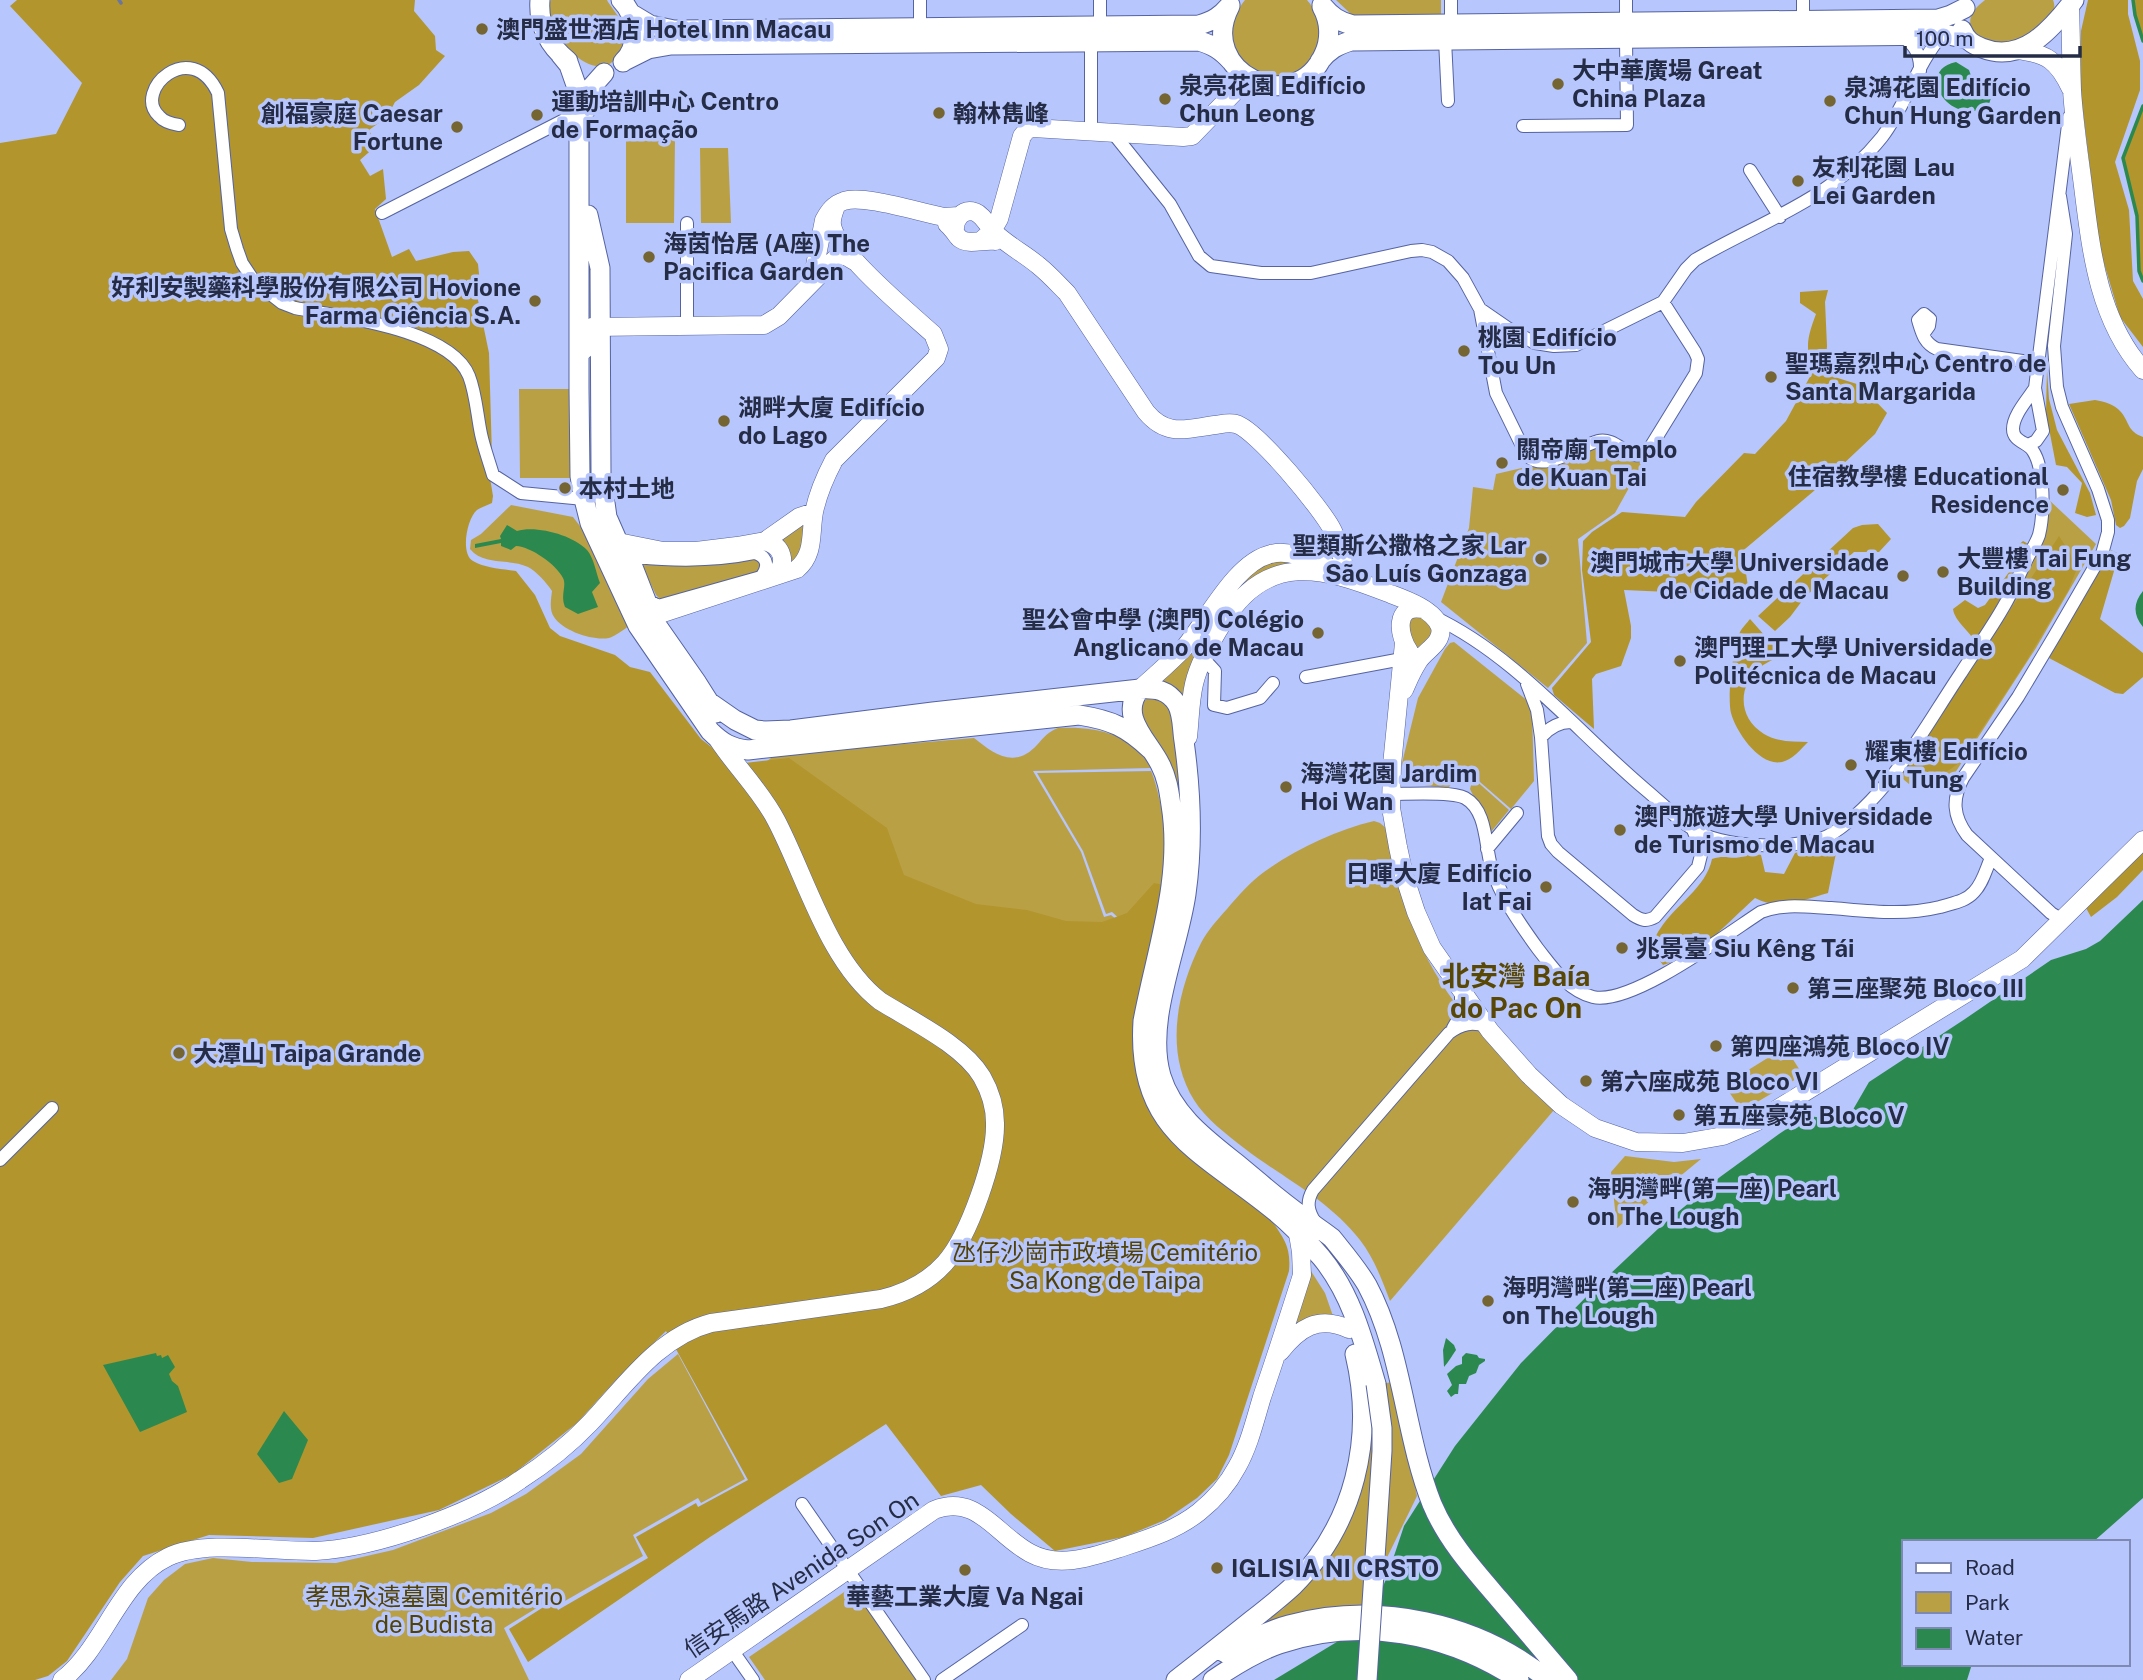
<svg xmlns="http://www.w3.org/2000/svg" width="2143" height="1680" font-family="'Public Sans','Noto Sans SC',sans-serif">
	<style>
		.green { fill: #baa045 }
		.forest { fill: #b2952d }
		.water { fill: #2b8950 }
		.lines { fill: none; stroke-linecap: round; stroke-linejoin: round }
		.stream { stroke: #2b8950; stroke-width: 3.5 }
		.street-casing { stroke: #5563a0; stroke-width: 14 }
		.secondary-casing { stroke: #5563a0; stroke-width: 19 }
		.primary-casing { stroke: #5563a0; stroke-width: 21 }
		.street { stroke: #fff; stroke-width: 12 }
		.secondary { stroke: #fff; stroke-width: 18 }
		.primary { stroke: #fff; stroke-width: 19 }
		.rail { stroke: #6b769e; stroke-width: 3.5 }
		.primary-bridge-casing { stroke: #5563a0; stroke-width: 21; stroke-linecap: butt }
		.primary-bridge { stroke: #fff; stroke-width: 19 }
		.poi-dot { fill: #746532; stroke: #b7c6fc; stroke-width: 2.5 }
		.labels { text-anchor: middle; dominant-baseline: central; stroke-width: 7; stroke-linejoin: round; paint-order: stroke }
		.poi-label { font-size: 24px; font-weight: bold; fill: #252c46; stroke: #b7c6fc; text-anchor: start }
		.park-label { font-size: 24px; fill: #514208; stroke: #b7c6fc }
		.street-label { font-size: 24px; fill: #252c46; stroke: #b7c6fc }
		.quarter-label { font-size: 28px; font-weight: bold; fill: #584705; stroke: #b7c6fc }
	</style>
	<rect width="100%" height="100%" fill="#b7c6fc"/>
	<path class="green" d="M551,0h56l1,2c7,10 16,21 18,33 2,9 -3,13 -7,20 -21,30 -57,-7 -66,-29 -4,-9 -7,-17 -2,-26z
		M1245,0h62c12,13 19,33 9,49 -4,6 -7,14 -13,18 -39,33 -96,-20 -58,-67z
		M1336,0h105v18l-88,-2z
		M1985,0h68c3,8 1,13 -5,20 -33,44 -110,15 -63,-20z
		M626,138l49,1 -1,84h-48z
		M700,148h28l3,75h-30z
		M519,389h54v89h-53z
		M1598,443l47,16 -30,54 -37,26 9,104 -39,45 -107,-86 28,-74 4,-41 20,3 3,-16 39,-9z
		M2048,499l48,45 -60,104 -83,128 -44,8 -11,-9 108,-161z
		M511,505l62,12 24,31 36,76c-8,4 -17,12 -24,14 -16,3 -46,-7 -55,-21 -5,-7 -3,-18 -2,-26 -6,-9 -15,-19 -24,-24 -19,-9 -44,-1 -58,-18l1,-9 10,-6z
		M804,524l3,22 -17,18v-13l-8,-12z
		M760,558v15l-99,27 -5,-5 -15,-31 1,-3z
		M1277,559l20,4 -71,37 22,-26z
		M1415,614l16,9 2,13 -14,12 -7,-3 -4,-26z
		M1218,621l-36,78 -10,-14 -13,-5 45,-49z
		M1454,642l75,60 3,8 2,71 -23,28 -46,-40 -16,18c-20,0 -41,-1 -47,-24l16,-65 27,-49 5,-6z
		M1159,696l14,13 12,105 -26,287 20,-281 -40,-112 8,-10z
		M1058,728c37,-2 74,5 93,40l-118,3 48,81 23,65 7,-2 12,10 11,157 -372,-317 13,-10 199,-17c19,15 40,32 63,7 7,-8 11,-13 21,-17z
		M1151,771c10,22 24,98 9,118 -9,12 -26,23 -37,33l-11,-10 -6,2 -23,-63 -46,-78z
		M1473,778l36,32 -18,22 -21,-43z
		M1374,821l6,2 7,6c13,69 27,117 68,174l99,107 -164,191c-8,-21 -16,-43 -30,-61 -31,-40 -77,-62 -116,-92 -17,-13 -39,-30 -50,-48 -30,-49 -17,-109 7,-157 7,-13 16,-23 26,-34 11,-13 23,-27 37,-37 32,-23 72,-42 110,-51z
		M1785,1047l18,28 -61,36 -15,-22 2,-7z
		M1625,1156l49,6 27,-3 -84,69 -6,-56z
		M1309,1268l16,25 9,26 -39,7z
		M678,1354l67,125 -44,24 -3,-5 -65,37 10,21 -85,49 -5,-7 -49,30 25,52h-418l16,-21 21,-61 16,-18 21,-16 28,-6 39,4 84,1 57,-13 98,-37 35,-19 55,-40 67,-75z
		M1395,1381l22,115 -55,113 -121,29 42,-29 46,-55 39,-166z
		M853,1586l64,94h-152l-16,-23z"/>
	<path class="forest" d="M17,0h398l-1,11 21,25 1,14 9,6 -26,29 -24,17 -8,15 -18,13 7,16 -16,14 10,16 13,-7 3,30 -11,10 17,48 17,-8 7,12 37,-9 16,-1 9,13 2,20 -2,16 11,53 3,104 -2,21 3,18 -1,7c-4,2 -11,4 -15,7 -10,8 -17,44 -4,51 11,7 30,8 43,10l19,24 15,33 10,8 55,19 15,12 20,5 51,67 30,23 14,1 44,-5 98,70 17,47 72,29 51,6 39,11 36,1 25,-9 27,-30 10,2 -12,51 -15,87 -1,37 14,53 24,30 98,78c13,19 19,27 17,50l-60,184 -12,24 -20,19 -32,22 -41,17 -69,14 -44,-37 -30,-29 -40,11 -55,-72 -176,113 -182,125 -19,-33 44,-28 5,9 90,-52 -12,-21 60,-34 2,4 50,-27 -82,-149 -50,49 -39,43 -64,51 -74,36 -126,28 -104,-3 -66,21 -23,26 -53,79 -19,15 -13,4h-35v-1537l56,-9 26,-51 -72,-77z
		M2088,0h40v14l12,47v29l-25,72 14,48 4,71 10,18v48l-23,-30 -20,-67 -20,-163 1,-56z
		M2133,0h10v41l-8,-26z
		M2143,106v175l-3,-6 -3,-59 -14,-58z
		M1828,290l-3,12 2,44 -2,28 35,11 27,28 -12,21 -54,51 -82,69 6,12 3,21 -18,11 -38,-5 -68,-3 7,36v12l-10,28 -25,8 -4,5 2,50 -40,-34 -2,-7 39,-46 -9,-72 1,-29 9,-9 30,-20 63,5 11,-15 48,-49 11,1 31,-33 27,-50c-8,-24 -6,-33 3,-57l-16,-11v-11z
		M2047,370l2,29 8,31 33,63 6,22 -9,2 -12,-4 7,-30 -15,-16 -11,-2 -10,-52z
		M2095,400c10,2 19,4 26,12 9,11 6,19 22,25v32l-6,12 -7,37 -6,8 -4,2 -4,-3 -5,-25 -42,-96z
		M1878,524l13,15 -12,13h-25l-49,45 -15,20 -15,14 -17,-15 95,-88 9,-3z
		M2059,536l11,17 6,18 -8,20 -44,74 -64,97c-16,14 -37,21 -57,10z
		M2023,541l7,4 -16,34 -38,64c-7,-13 -21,-21 -23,-34l12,-9 13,8 7,-3 30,-41 -4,-12z
		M2111,550l8,4 -19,65 43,34v24l-20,17 -8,-1 -66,-35z
		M1750,619l32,36c-7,4 -17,8 -24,14 -21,19 -19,50 6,65 13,8 30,8 44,8 -7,7 -16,18 -26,20 -22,5 -46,-30 -51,-49 -4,-17 2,-65 9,-81 2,-4 7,-9 10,-13z
		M1828,845l8,8 -8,40c-25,7 -49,18 -73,5 -28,25 -54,57 -92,67l-12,-16c3,-7 5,-15 9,-20 16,-25 46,-41 52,-70 17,-6 20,4 39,-6l10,2 4,17 19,2 11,-21z
		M2143,850v20l-26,27 -26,20 -5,-9z"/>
	<path class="water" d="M1956,62l13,8 6,17 12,6 4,5 -3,9c-41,20 -73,-37 -32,-45z
		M507,525l10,6c19,-6 56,4 70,19 7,8 9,23 13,33l-8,9 6,15 -20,7 -13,-7c-5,-12 2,-21 -2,-29 -7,-14 -32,-31 -47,-32l-5,4 -10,-4v-3l-26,5v-4l26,-5 -1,-3z
		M2143,591v36c-10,-12 -10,-24 0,-36z
		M2143,900v598l-50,44h-190v122h69l-5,16h-693l71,-43 33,-39 9,-21 17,-51 51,-80 66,-83 71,-72 68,-64 60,-50 59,-43 27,-18 41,4 22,-38 96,-63 86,-59 35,-11 14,-8z
		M1446,1338l8,7 2,5c-4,6 -7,11 -12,17l-1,-17z
		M156,1353l1,3 4,-1 1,3 6,-3 7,12 -6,7 3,7 6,5 9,26 -47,20 -37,-67z
		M1466,1353l11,2 2,3 6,1v2l-6,4 -3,8 -7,3 -3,8h-7l-1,10h-3l-4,3 -4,-6 5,-6 -5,-11 9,-8 6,-2v-7z
		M284,1411l24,29 -16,39 -13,4 -22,-29z"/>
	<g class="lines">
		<path class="stream" d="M2133,0l2,15 8,26
			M2143,106l-20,52 14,58 2,55 4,10"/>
		<defs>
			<path id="street" d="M920,0v28
				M1100,0v26
				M1451,0v24
				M1626,0v23
				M1803,0v21
				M1900,36c15,7 21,19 20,35
				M1445,40l3,61
				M1091,42v85
				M179,125c-7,-1 -15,-3 -20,-9 -27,-25 32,-80 59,-23l13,136 6,20 5,14 12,18 28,22 13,5c46,9 155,21 174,68 7,18 8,39 12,58 3,14 8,27 12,41l28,18 63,6
				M1523,126l104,-1 -1,-87
				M1113,133l57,71 29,52 12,10 50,7h50l100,-22 11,-1 10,2 16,9 15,17 17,31 29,20 26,14 19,3 22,-1 87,-43 23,-33 9,-9c66,-39 137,-60 187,-123 24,-31 34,-72 60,-102
				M1750,170l30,47
				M2060,196l6,38 -12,112 3,41 5,20 36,82 10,31v12l-6,22 -47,81 -37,62 -55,81c-11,21 -10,38 4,57l84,78 11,7
				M382,213l182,-93 13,-10
				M687,223v102
				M1480,309l16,84 30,61c17,21 52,-8 72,-13 20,-5 33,25 50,10l48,-78 2,-14 -3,-7 -32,-50
				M1924,333l5,-7 1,-7 -6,-5 -6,6c4,13 6,23 19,29l101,14
				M2028,445l8,-4 7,-10 -8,-43 34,-271
				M755,553c13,4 14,14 6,24l-103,29 -8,-5 -16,-41 3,-3c39,4 80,4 118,-4z
				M1434,617c81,38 143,115 212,173 17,14 34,33 54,43 28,15 106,18 133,0 57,-38 91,-105 128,-160 14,-22 30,-44 43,-67 8,-13 14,-29 21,-43 4,-9 11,-19 14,-28 5,-20 6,-66 -6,-84 -5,-9 -20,-9 -20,-22 0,-14 15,-30 22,-41
				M1203,658l12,13 -1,34 13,3 33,-10 13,-15
				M1306,677l96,-18
				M1527,684l10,26 4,27 7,99 3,8 7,8 75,63c8,5 13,7 22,2l43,-50 4,-16 -9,-21
				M1541,737c8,-9 17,-15 30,-15
				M1391,794c17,0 61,-3 74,4 22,12 20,47 26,68 9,30 29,58 47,83 15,19 30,42 55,48 38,9 134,-63 168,-85 23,-9 46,-5 70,-4 37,3 72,8 109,-1 12,-4 25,-5 34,-15 9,-9 12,-23 17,-34
				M1487,849l30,-36
				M1453,1028l8,-14v-25
				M0,1160l52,-52
				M1315,1222c-7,-11 -9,-20 -2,-32l136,-157c13,-10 23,-11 38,-7
				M802,1504l122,176
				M732,1650l21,30
				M942,1680l80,-55"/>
			<path id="secondary" d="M2070,5c1,28 1,57 2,85 2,32 7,64 11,96 8,64 15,133 60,184
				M2016,50c31,3 42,11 55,39
				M947,224c5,4 8,9 12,14 9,8 25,1 36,3
				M955,231c-1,-11 7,-23 20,-19 8,3 13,14 19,20 13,13 31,22 45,34 10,8 19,18 28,27l79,119c21,25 40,17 69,13 7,-1 14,-3 21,-1 20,5 87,86 97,107 7,14 10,31 14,46
				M983,239l9,-8 7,-12 23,-83 5,-6 6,-2 150,9 9,-1 56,-58
				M812,281l12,-61c5,-9 10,-16 20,-19 19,-7 77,12 100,16l15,-1
				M584,350c-1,-10 -1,-18 8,-23l172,-2 15,-9 60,-61h5l12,7
				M765,541c18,5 23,22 9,35
				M618,542l45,9h33l41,-5 28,-5 34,-24 15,-5
				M640,611l11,6 146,-48c18,-15 13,-36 17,-57 4,-19 11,-35 20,-52l102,-102 3,-9 -6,-15c-22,-20 -97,-82 -101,-109 -1,-7 2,-14 5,-21
				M1404,643l-12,122 -1,43 7,39 6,28 12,37 16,36 58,83 39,44 32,30 34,23 41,14 47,1 40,-7 33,-14 266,-163 121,-119
				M1409,651c-11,-15 -15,-47 13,-42
				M1140,689c15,-14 30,-26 44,-41 23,-27 51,-86 87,-94 18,-5 41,6 58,13
				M1188,737c2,-18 2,-36 6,-53 5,-22 18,-44 30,-63 43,-69 99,-54 164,-28 16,6 46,16 52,34 4,16 -16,24 -22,35 -6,9 -10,19 -14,28
				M1280,1352c19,-24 38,-37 69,-23
				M62,1680c43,-33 56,-99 106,-123 37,-18 106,-5 148,-6 60,-3 155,-37 204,-71 25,-16 49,-35 70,-57 36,-38 68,-86 121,-100l170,-24c25,-6 47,-17 64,-36 24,-27 51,-104 50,-140 0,-15 -5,-32 -13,-46 -19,-32 -70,-56 -102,-76 -52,-40 -74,-124 -104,-181 -15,-29 -39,-52 -57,-79
				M689,1680l245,-170c43,-17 62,25 96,43 27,15 59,5 87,-4 30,-10 58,-18 82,-37 15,-12 29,-28 38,-45 12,-21 18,-47 25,-70 14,-41 27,-81 40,-122l-1,-23 -3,-18"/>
			<path id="primary" d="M540,0c-2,25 9,46 28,61
				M621,0c16,16 19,46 2,62
				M1322,5c9,11 17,17 31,20l585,-6 13,-4 14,-7
				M1230,6c-35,66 65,114 94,48 7,-15 6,-33 -2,-47
				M630,13l20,12 24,5 525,-5c14,-4 22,-9 31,-20
				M1962,30c4,10 10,14 20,18 40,16 70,-19 92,-48
				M560,54l9,11 7,20 3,47v256l1,88 4,23 6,24 48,103 72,105c12,12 21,17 38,19l331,-35c32,5 48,12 72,35
				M626,60l22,-11 23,-4 528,-4c14,4 22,9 32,20
				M1320,61c9,-11 17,-16 31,-20l598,-6 18,4
				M585,111l3,-20 16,-18
				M588,215l12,53 1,206 6,43 44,100 46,66 19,30
				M1140,689c-22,27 8,51 20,75 7,13 9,27 11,41 12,73 -15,146 -28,216 -7,108 56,129 128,187 18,14 35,32 50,49 30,36 42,82 55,127
				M712,704l23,16 20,10 10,1 26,-1 142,-18 207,-23c16,-1 28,1 37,15 6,11 5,25 7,37 7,50 9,103 2,153 -8,56 -41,127 -25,182 12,39 45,63 75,87 22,18 43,37 66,53 10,8 20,14 30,22 12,15 25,30 35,47 36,67 37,148 65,219 15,36 42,66 67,95 23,27 46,54 69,81
				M1225,1653c20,-11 41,-22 64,-28 88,-24 189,-3 259,55
				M1176,1680c26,-20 51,-40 76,-60 14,-11 28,-22 41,-34 62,-62 82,-148 62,-232
				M1213,1680c19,-13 43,-28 66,-36 81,-28 169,-11 240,36"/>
		</defs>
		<use href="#street" class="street-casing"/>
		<use href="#secondary" class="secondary-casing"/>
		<use href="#primary" class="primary-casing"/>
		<use href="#street" class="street"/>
		<use href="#secondary" class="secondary"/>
		<use href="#primary" class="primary"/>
		<path class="rail" d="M119,0l2,3"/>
		<defs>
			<path id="primary-bridge" d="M1367,1680l15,-229v-23l-6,-44"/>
		</defs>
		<use href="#primary-bridge" class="primary-bridge-casing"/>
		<use href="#primary-bridge" class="primary-bridge"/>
	</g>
	<g class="poi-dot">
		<circle cx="482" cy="29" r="7"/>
		<circle cx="1558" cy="84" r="7"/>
		<circle cx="1165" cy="99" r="7"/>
		<circle cx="1830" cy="101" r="7"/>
		<circle cx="939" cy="113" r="7"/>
		<circle cx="537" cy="115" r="7"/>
		<circle cx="457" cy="127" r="7"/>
		<circle cx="1798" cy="181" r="7"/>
		<circle cx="649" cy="257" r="7"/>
		<circle cx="535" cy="301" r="7"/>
		<circle cx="1464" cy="351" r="7"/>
		<circle cx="1771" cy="377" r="7"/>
		<circle cx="724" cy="421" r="7"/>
		<circle cx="1502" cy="463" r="7"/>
		<circle cx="565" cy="488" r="7"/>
		<circle cx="2063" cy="490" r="7"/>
		<circle cx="1541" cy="559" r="7"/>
		<circle cx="1943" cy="572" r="7"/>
		<circle cx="1903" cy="576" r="7"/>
		<circle cx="1318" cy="633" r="7"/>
		<circle cx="1680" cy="661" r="7"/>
		<circle cx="1851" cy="765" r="7"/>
		<circle cx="1286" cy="787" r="7"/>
		<circle cx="1620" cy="830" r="7"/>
		<circle cx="1546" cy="887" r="7"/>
		<circle cx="1622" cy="948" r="7"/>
		<circle cx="1793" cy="988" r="7"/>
		<circle cx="1716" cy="1046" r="7"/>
		<circle cx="179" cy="1053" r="7"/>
		<circle cx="1586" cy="1081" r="7"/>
		<circle cx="1679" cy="1115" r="7"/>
		<circle cx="1573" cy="1202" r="7"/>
		<circle cx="1488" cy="1301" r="7"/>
		<circle cx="1217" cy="1568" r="7"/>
		<circle cx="965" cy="1570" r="7"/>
	</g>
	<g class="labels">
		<g class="poi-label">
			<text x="496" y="29">澳門盛世酒店 Hotel Inn Macau</text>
			<text x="1572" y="70">大中華廣場 Great<tspan x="1572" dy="28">China Plaza</tspan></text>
			<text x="1179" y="85">泉亮花園 Edifício<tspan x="1179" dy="28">Chun Leong</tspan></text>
			<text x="1844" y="87">泉鴻花園 Edifício<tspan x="1844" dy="28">Chun Hung Garden</tspan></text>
			<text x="551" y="101">運動培訓中心 Centro<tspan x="551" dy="28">de Formação</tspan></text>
			<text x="443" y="113" text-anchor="end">創福豪庭 Caesar<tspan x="443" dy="28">Fortune</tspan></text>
			<text x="953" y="113">翰林雋峰</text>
			<text x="1812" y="167">友利花園 Lau<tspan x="1812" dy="28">Lei Garden</tspan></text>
			<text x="663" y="243">海茵怡居 (A座) The<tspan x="663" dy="28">Pacifica Garden</tspan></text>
			<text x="521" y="287" text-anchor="end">好利安製藥科學股份有限公司 Hovione<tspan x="521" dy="28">Farma Ciência S.A.</tspan></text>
			<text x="1478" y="337">桃園 Edifício<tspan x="1478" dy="28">Tou Un</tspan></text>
			<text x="1785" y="363">聖瑪嘉烈中心 Centro de<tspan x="1785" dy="28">Santa Margarida</tspan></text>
			<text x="738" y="407">湖畔大廈 Edifício<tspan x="738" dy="28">do Lago</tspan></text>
			<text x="1516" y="449">關帝廟 Templo<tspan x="1516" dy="28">de Kuan Tai</tspan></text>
			<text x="2049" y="476" text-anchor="end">住宿教學樓 Educational<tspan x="2049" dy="28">Residence</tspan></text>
			<text x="579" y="488">本村土地</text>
			<text x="1527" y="545" text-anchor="end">聖類斯公撒格之家 Lar<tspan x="1527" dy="28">São Luís Gonzaga</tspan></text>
			<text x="1957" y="558">大豐樓 Tai Fung<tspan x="1957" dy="28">Building</tspan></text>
			<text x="1889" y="562" text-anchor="end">澳門城市大學 Universidade<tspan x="1889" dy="28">de Cidade de Macau</tspan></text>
			<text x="1304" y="619" text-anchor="end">聖公會中學 (澳門) Colégio<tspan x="1304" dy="28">Anglicano de Macau</tspan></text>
			<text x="1694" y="647">澳門理工大學 Universidade<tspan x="1694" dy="28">Politécnica de Macau</tspan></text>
			<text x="1865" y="751">耀東樓 Edifício<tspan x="1865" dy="28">Yiu Tung</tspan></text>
			<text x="1300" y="773">海灣花園 Jardim<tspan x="1300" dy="28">Hoi Wan</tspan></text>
			<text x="1634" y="816">澳門旅遊大學 Universidade<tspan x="1634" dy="28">de Turismo de Macau</tspan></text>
			<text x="1532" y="873" text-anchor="end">日暉大廈 Edifício<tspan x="1532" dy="28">Iat Fai</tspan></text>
			<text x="1636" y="948">兆景臺 Siu Kêng Tái</text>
			<text x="1807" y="988">第三座聚苑 Bloco III</text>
			<text x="1730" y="1046">第四座鴻苑 Bloco IV</text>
			<text x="193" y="1053">大潭山 Taipa Grande</text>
			<text x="1600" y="1081">第六座成苑 Bloco VI</text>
			<text x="1693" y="1115">第五座豪苑 Bloco V</text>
			<text x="1587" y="1188">海明灣畔(第一座) Pearl<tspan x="1587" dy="28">on The Lough</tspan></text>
			<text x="1502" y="1287">海明灣畔(第二座) Pearl<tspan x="1502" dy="28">on The Lough</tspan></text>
			<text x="1231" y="1568">IGLISIA NI CRSTO</text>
			<text x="965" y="1596" text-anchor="middle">華藝工業大廈 Va Ngai</text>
		</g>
		<g class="park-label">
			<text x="1105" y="1252">氹仔沙崗市政墳場 Cemitério<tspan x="1105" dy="28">Sa Kong de Taipa</tspan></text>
			<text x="434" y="1596">孝思永遠墓園 Cemitério<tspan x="434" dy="28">de Budista</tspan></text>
		</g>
		<g class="street-label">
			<text transform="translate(801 1574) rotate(-34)">信安馬路 Avenida Son On</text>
		</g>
		<g class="quarter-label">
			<text x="1516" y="975">北安灣 Baía<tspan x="1516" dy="32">do Pac On</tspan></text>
		</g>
	</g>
	<rect x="1902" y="1540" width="228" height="126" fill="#b7c6fc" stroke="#7d88b3" stroke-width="2"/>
	<rect x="1916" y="1563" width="35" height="10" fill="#ffffff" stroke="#7d88b3" stroke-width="2"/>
	<text x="1965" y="1575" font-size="21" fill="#252c46">Road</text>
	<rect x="1916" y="1592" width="35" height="21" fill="#baa045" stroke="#7d88b3" stroke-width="2"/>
	<text x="1965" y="1610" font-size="21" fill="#252c46">Park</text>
	<rect x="1916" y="1628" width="35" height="21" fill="#2b8950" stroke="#7d88b3" stroke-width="2"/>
	<text x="1965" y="1645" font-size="21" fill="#252c46">Water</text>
	<path d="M1905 46v10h175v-10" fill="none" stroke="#252c46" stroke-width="3.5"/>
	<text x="1916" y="46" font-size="21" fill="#252c46" stroke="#b7c6fc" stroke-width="5" paint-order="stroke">100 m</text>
</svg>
